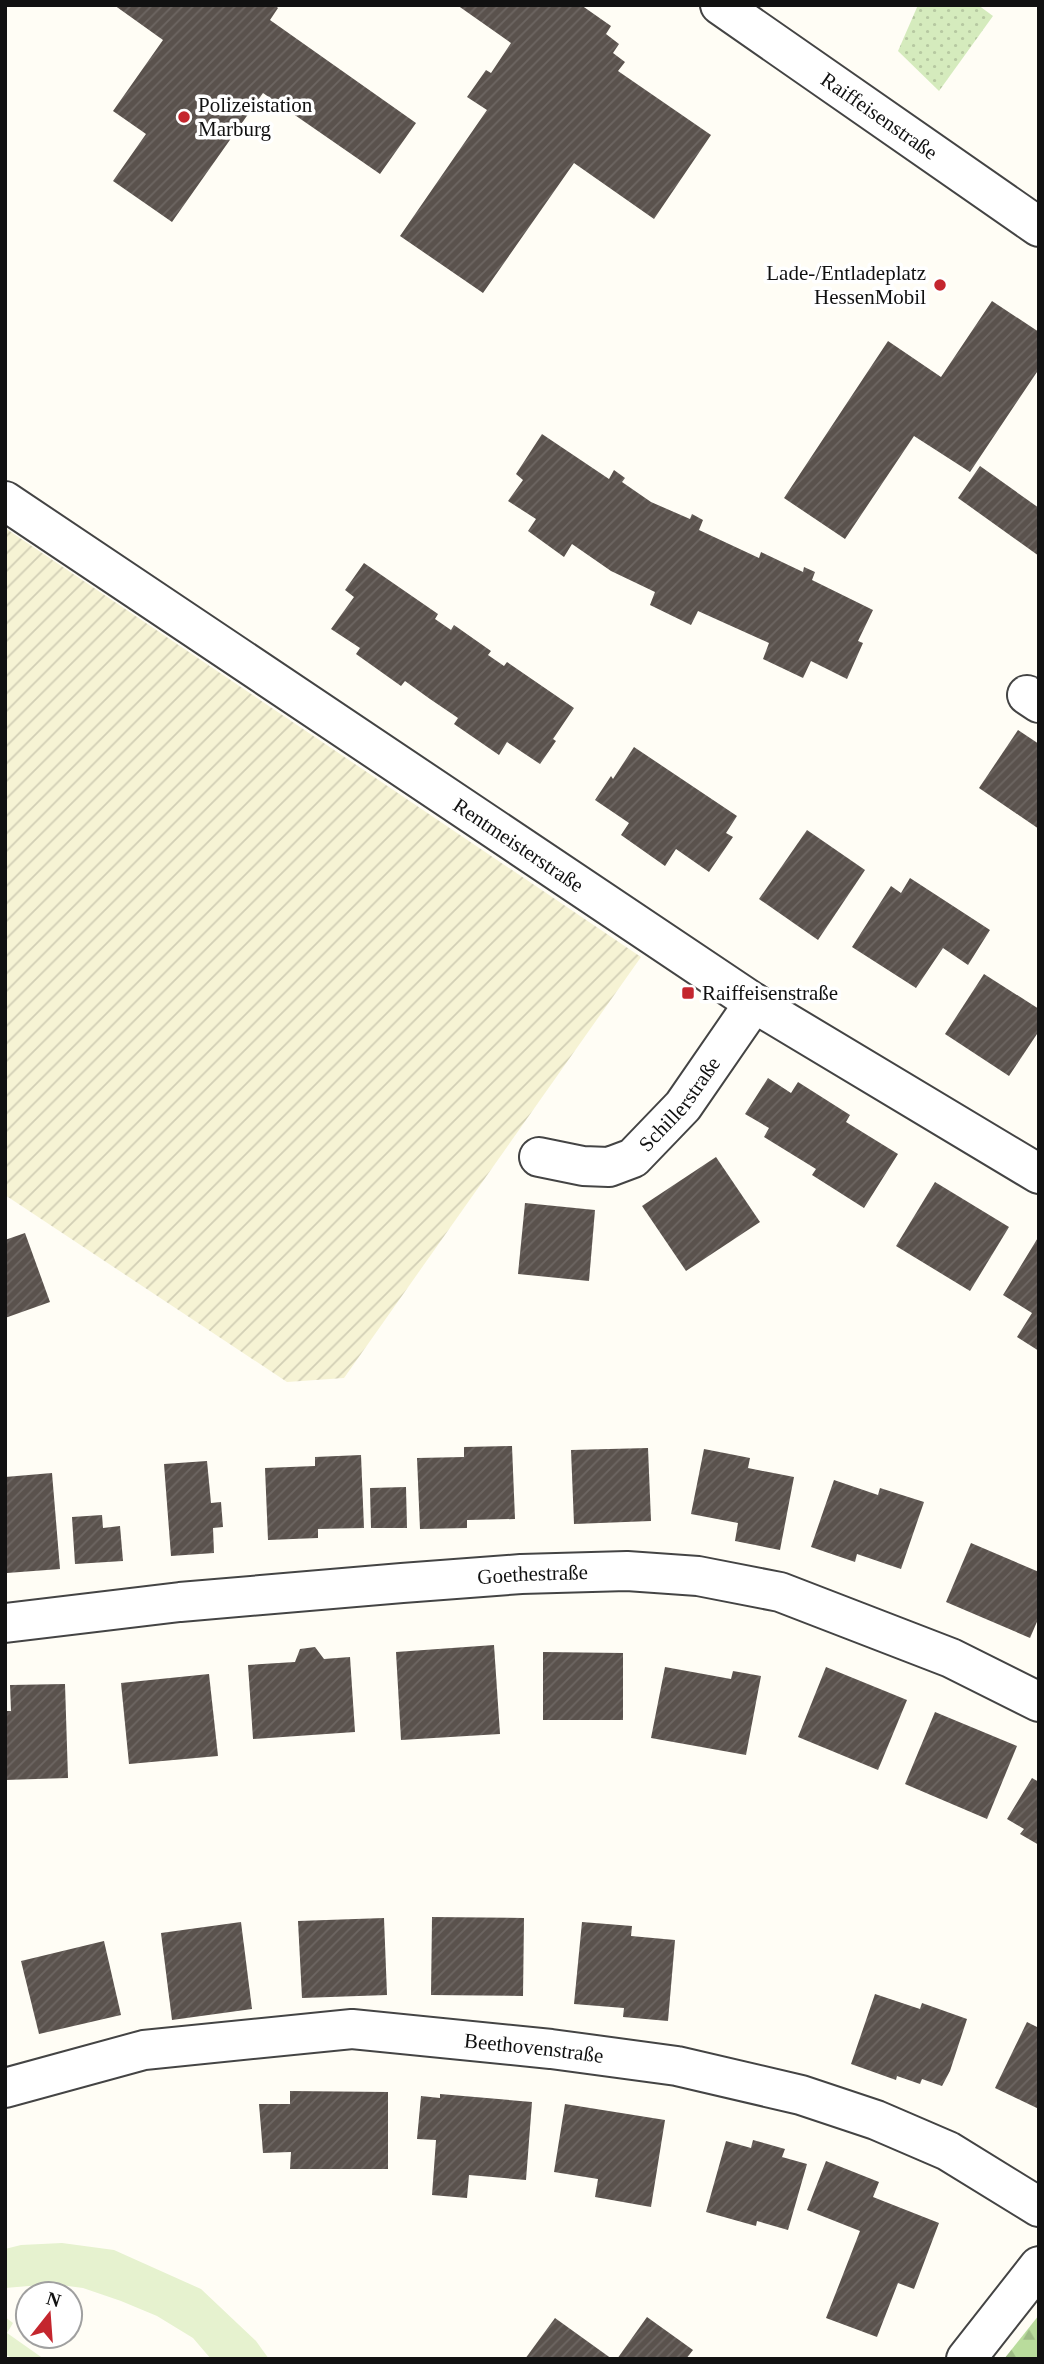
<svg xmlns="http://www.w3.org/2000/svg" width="1044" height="2364" viewBox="0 0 1044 2364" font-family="'Times New Roman',serif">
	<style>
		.farmland { fill: url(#farmland-furrows) }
		.grass { fill: url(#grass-dots) }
		.forest { fill: url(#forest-firs) }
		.pitch { fill: #e6f2cf }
		.building { fill: url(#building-hatch) }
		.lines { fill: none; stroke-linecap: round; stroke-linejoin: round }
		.minor-casing { stroke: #444; stroke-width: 42 }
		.minor { stroke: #fff; stroke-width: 38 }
		.poi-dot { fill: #c4262e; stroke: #fff; stroke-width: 2.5 }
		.labels { text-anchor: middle; stroke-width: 7; stroke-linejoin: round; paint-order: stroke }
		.poi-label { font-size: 21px; fill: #111; stroke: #fff; text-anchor: start }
		.street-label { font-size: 21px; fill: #111; stroke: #fff }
	</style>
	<defs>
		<pattern id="farmland-furrows" width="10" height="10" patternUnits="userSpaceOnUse" patternTransform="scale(1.75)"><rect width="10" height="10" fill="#f6f3d4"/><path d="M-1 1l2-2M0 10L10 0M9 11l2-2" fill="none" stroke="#d2cfb5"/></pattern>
		<pattern id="grass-dots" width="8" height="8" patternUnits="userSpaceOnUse" patternTransform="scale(1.75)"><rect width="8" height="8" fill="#d5ebbd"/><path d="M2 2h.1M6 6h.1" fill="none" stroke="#b6c8a1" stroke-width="1.8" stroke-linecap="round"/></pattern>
		<pattern id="forest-firs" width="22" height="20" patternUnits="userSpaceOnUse" patternTransform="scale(1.75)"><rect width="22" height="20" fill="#b9dc9c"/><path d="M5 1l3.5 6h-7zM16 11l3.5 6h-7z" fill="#9ebc85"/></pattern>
		<pattern id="building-hatch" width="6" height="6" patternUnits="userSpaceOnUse" patternTransform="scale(1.75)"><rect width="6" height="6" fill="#5a524d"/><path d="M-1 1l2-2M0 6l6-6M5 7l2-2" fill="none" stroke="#6d6662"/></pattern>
	</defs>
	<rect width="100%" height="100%" fill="#fffdf5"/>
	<polygon class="farmland" points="5,528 641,957 344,1378 287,1382 5,1195"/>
	<polygon class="grass" points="918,5 978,5 993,16 939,91 898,51"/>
	<polygon class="forest" points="1039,2315 1039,2359 1004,2359"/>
	<g class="pitch">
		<polygon points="62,2243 114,2250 201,2289 256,2341 269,2359 211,2359 193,2338 157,2316 121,2301 83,2288 53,2284 5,2288 5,2249 21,2245"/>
		<polygon points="5,2317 13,2323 7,2333 44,2359 13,2359 5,2354"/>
	</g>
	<g class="building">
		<polygon points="114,5 275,5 278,8 270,20 416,123 380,174 263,93 172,222 113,181 146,134 113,111 163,40"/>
		<polygon points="457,5 581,5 611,26 606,34 619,44 613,53 625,62 618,71 711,135 654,219 574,163 483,293 400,236 487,110 467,97 486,70 491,73 511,43"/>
		<polygon points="992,301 1039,332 1039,369 970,472 914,436 845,539 784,498 888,341 941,377"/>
		<polygon points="542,434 609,479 614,470 625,478 622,482 651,502 690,519 692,514 703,520 699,530 759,558 761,552 803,572 804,567 815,572 812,580 873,610 858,641 863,643 847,679 811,661 803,678 763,659 769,643 698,611 691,625 650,605 655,592 611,571 572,544 564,557 528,531 536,519 508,501 523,480 516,474"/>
		<polygon points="980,466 1039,508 1039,556 958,498"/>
		<polygon points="364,563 438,614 435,619 451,630 454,625 491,651 488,655 504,666 507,662 574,708 553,739 556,741 540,764 507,742 499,755 454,724 458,718 430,699 405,681 401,686 356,654 360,648 331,629 354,597 345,590"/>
		<polygon points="1018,730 1039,744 1039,829 979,788"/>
		<polygon points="634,747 737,816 726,833 733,837 709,872 676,849 665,866 621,835 629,823 595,800 611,776 613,779"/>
		<polygon points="807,830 865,870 818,940 759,899"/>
		<polygon points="910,878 990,930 968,965 943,948 916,988 852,947 891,886 901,893"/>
		<polygon points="984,974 1039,1009 1039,1031 1009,1076 945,1034"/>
		<polygon points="768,1078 791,1093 798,1082 850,1115 846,1122 898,1154 864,1208 812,1175 816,1169 764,1137 769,1128 745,1114"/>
		<polygon points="716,1157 760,1222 686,1271 642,1206"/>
		<polygon points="935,1182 1009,1227 970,1291 896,1246"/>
		<polygon points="525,1203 595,1210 589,1281 518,1274"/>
		<polygon points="25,1233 50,1302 5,1318 5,1240"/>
		<polygon points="1039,1236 1039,1351 1017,1337 1032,1313 1003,1295"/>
		<polygon points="512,1446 515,1519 467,1520 467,1528 420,1529 417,1458 464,1457 464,1447"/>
		<polygon points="648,1448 651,1521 574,1524 571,1450"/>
		<polygon points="704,1449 750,1458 748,1468 794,1477 780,1550 735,1541 738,1523 691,1514"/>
		<polygon points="361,1455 364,1528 318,1529 318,1538 268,1540 265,1468 315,1466 315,1457"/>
		<polygon points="207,1461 211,1503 221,1502 223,1527 213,1528 214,1553 171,1556 164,1464"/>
		<polygon points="52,1473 60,1569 7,1573 5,1477"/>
		<polygon points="834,1480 878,1495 880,1488 924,1502 901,1569 857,1554 855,1562 811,1547"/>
		<polygon points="406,1487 407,1528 371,1528 370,1488"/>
		<polygon points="102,1515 103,1528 120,1526 123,1561 75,1564 72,1517"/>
		<polygon points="971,1543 1039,1572 1039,1617 1030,1638 946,1602"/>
		<polygon points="494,1645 500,1734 401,1740 396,1652"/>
		<polygon points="315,1647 324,1659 350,1657 355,1732 253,1739 248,1665 295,1662 300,1649"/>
		<polygon points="543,1652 623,1653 623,1720 543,1720"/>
		<polygon points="665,1667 731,1679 733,1671 761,1676 746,1755 651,1738"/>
		<polygon points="826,1667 907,1700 878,1770 798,1737"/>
		<polygon points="209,1674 218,1756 129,1764 121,1683"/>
		<polygon points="65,1684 68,1778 5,1780 5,1711 11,1711 10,1685"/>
		<polygon points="935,1712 1017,1746 987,1819 905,1784"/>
		<polygon points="1032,1778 1039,1782 1039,1845 1020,1834 1024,1829 1007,1819"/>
		<polygon points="432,1917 524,1918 523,1996 431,1995"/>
		<polygon points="384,1918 387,1995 302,1998 298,1921"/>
		<polygon points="241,1922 252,2009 172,2020 161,1933"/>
		<polygon points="582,1922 632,1926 631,1936 675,1940 668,2021 623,2017 624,2008 574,2004"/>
		<polygon points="104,1941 121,2015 39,2034 21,1961"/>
		<polygon points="875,1994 920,2009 922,2003 967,2019 950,2071 942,2086 922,2079 920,2084 897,2076 896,2080 851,2064"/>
		<polygon points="1027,2022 1039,2028 1039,2109 995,2088"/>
		<polygon points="290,2091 388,2092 388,2169 290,2169 291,2152 263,2153 259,2104 290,2104"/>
		<polygon points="440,2094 532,2102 526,2180 469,2175 467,2198 432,2195 436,2140 417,2139 421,2096 440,2098"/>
		<polygon points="565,2104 665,2120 651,2207 595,2197 598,2179 554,2172"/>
		<polygon points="753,2140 785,2149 782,2157 807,2164 788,2230 757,2221 756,2226 706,2212 726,2141 751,2148"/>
		<polygon points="826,2161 879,2182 873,2197 939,2223 914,2289 898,2283 877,2337 826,2318 860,2231 807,2210"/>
		<polygon points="647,2317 693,2350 686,2359 617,2359"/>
		<polygon points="555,2318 612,2359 525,2359"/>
	</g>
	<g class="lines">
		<defs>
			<g id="minor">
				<path id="s1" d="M720 5 1039 227"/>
				<path id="s2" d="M5 501 754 1003 1039 1174"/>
				<polyline points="1027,695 1039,703"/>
				<path id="s3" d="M539 1157 583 1166 609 1167 633 1158 683 1106 754 1003"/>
				<path id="s4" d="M5 1623 180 1602 402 1583 521 1574 627 1571 698 1576 780 1592 951 1658 1039 1702"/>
				<path id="s5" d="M5 2088 144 2050 352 2029 551 2049 677 2066 801 2095 876 2120 948 2151 1039 2207"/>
				<polyline points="966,2359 1039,2266"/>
			</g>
		</defs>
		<use href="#minor" class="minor-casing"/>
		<use href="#minor" class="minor"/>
	</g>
	<g class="poi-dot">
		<circle cx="184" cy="117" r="7"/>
		<circle cx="940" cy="285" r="7"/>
		<rect x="681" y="986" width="14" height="14" rx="3.5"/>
	</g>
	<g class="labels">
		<g class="poi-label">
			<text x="198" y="112">Polizeistation<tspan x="198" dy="24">Marburg</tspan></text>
			<text x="926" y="280" text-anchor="end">Lade-/Entladeplatz<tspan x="926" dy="24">HessenMobil</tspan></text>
			<text x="702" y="1000">Raiffeisenstraße</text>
		</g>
		<g class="street-label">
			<text dy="7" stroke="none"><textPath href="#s1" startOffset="194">Raiffeisenstraße</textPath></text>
			<text dy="7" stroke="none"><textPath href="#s2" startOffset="618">Rentmeisterstraße</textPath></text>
			<text dy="7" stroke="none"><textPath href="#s3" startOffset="168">Schillerstraße</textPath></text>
			<text dy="7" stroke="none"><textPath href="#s4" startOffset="530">Goethestraße</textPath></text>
			<text dy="7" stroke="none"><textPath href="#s5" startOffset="536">Beethovenstraße</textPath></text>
		</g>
	</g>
	<rect width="1044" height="2364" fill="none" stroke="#111111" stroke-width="14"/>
	<g transform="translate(49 2315) rotate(17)"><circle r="33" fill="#ffffff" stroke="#a0a0a0" stroke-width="2"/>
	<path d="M0-5L12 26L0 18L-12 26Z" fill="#c4262e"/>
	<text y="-10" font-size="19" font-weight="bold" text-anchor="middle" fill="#111111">N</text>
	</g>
</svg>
